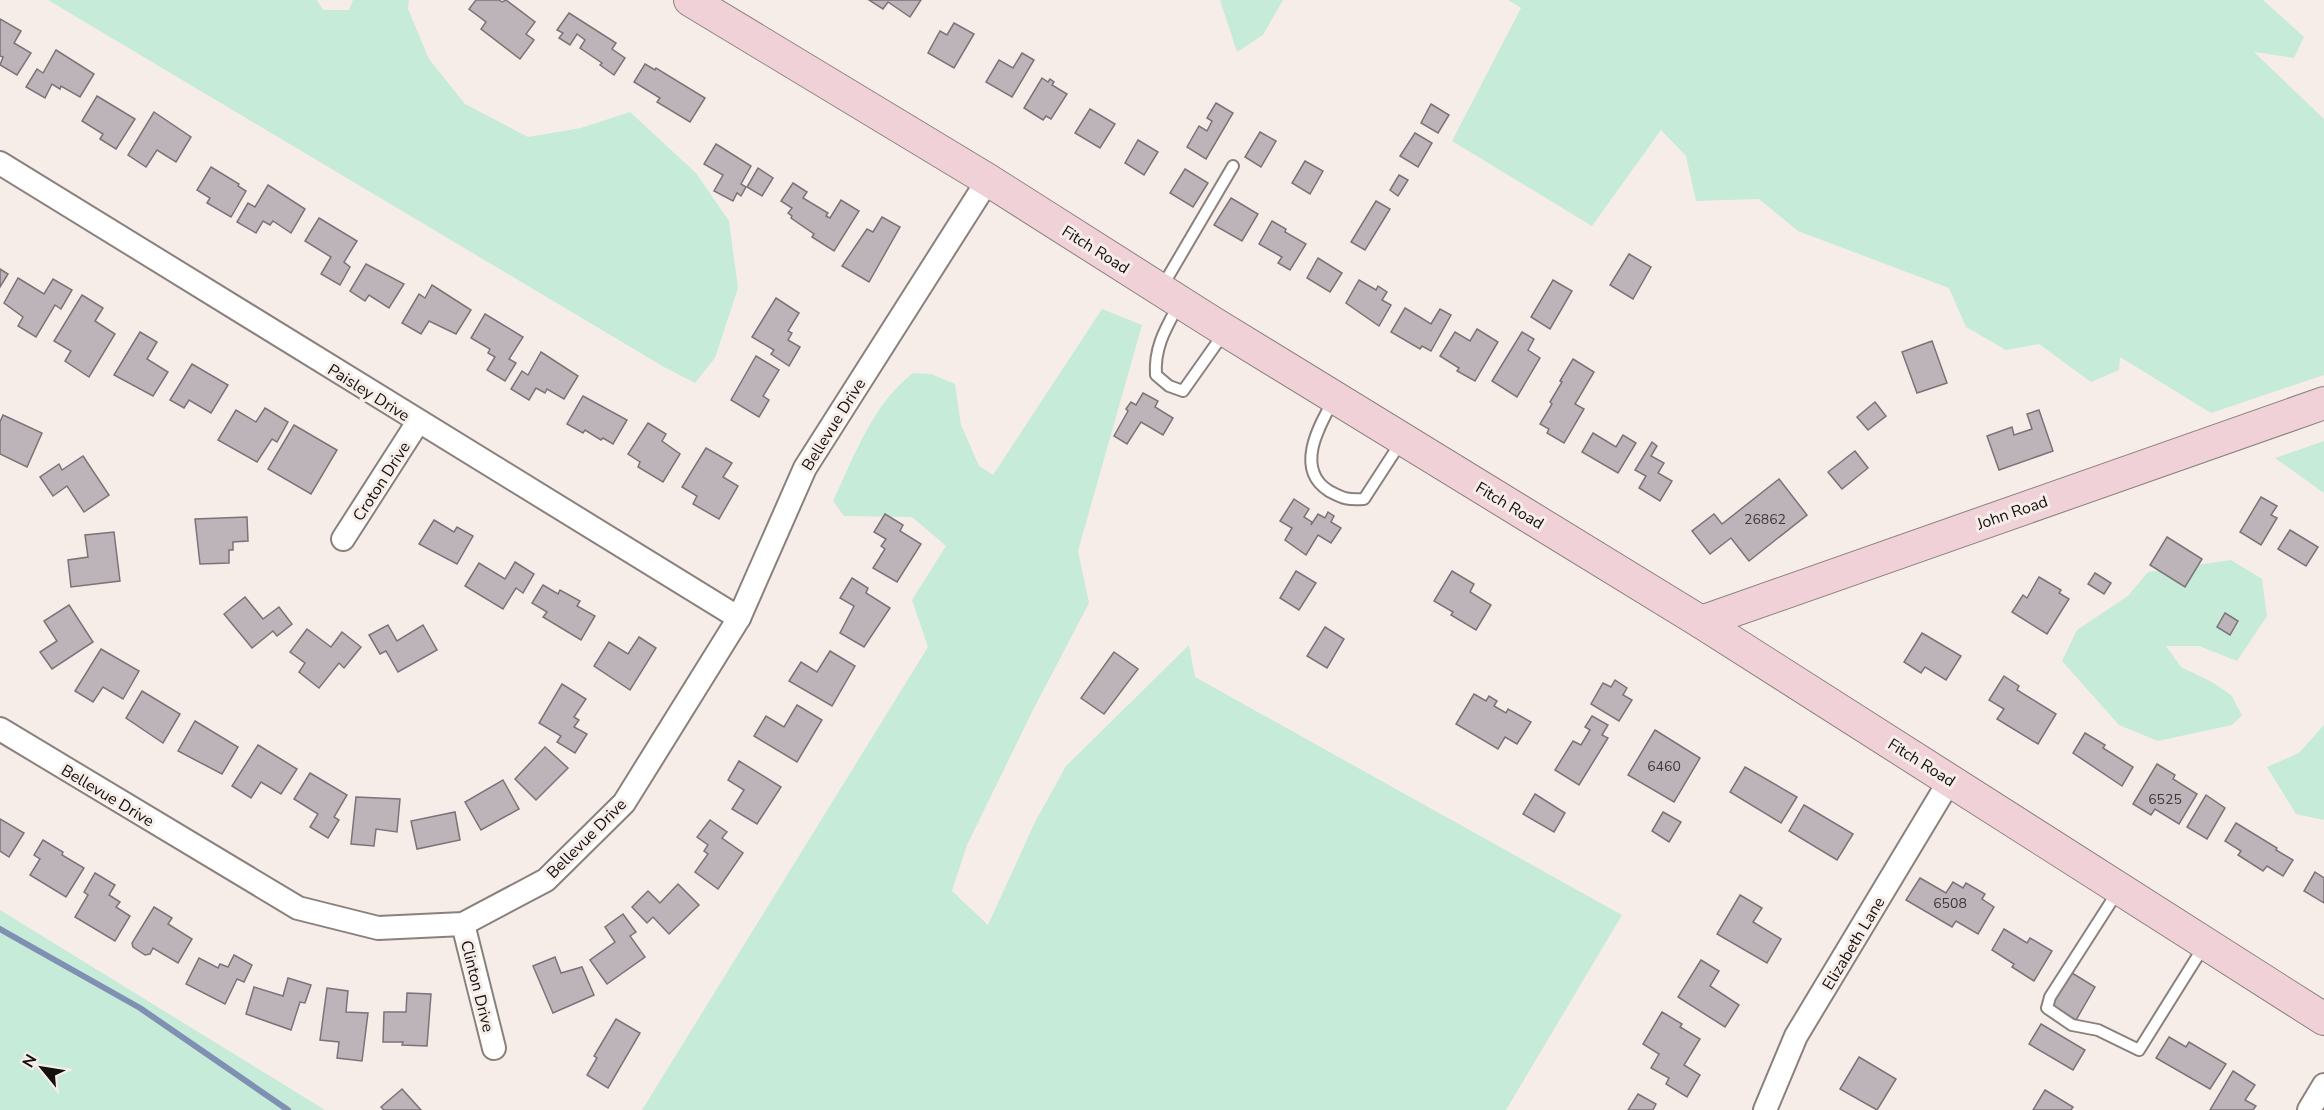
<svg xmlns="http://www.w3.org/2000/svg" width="2324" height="1110" viewBox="0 0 2324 1110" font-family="'Nunito Sans',sans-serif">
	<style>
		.green { fill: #c6ebd8 }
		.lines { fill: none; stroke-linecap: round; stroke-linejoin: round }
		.stream { stroke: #7f90b2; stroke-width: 6 }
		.building { fill: #bdb4ba; stroke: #7b7378; stroke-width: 1.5 }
		.lane-casing { stroke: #8a817d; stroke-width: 14 }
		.street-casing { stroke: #8a817d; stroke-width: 26 }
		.secondary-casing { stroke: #8a817d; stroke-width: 34 }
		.lane { stroke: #fff; stroke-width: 10 }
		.street { stroke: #fff; stroke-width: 22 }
		.secondary { stroke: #efd1d7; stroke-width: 32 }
		.labels { text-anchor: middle; stroke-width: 6; stroke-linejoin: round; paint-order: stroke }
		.number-label { font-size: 14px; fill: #3e3939 }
		.street-label { font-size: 16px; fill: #13100e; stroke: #f7ede8 }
	</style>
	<rect width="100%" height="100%" fill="#f7ede8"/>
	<g class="green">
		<polygon points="48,0 317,0 323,10 349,10 353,0 409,0 408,9 429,59 465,104 528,137 581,128 630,112 696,173 729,221 738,288 715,358 695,383 664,367"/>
		<polygon points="1220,0 1283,0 1263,35 1237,52"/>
		<polygon points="1508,0 2263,0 2304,37 2294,58 2254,52 2324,119 2324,375 2211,413 2120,357 2119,370 2091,382 2039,344 2006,350 1966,327 1949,288 1798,231 1759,199 1696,201 1686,156 1661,130 1592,226 1452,141 1521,8"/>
		<path d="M1102 309 1142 325 1078 551 1089 603 1033 710 967 845 952 891 988 925 1035 822 1066 766 1189 645 1195 677 1622 915 1506 1110H642L928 647 912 600 946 546 912 517 844 516 833 501C855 455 872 405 913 373L931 374 955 384 961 425 979 466 993 475Z"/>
		<polygon points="2324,441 2324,493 2275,458"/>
		<polygon points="2231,560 2262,579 2267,616 2237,661 2199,646 2166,646 2181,667 2212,682 2231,695 2242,715 2232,725 2158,741 2119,725 2062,661 2077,630 2128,596 2148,572"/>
		<polygon points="2324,725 2324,820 2296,814 2267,767 2299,753"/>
		<polygon points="0,910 325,1110 0,1110"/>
	</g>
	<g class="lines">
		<polyline class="stream" points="0,929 140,1008 288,1110"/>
	</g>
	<g class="building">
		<polygon points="476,0 499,0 502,2 506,0 535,22 526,34 534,40 520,59 481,29 486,22 469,9"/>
		<polygon points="869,0 921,0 910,17 888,2 883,9"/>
		<polygon points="569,13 616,43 612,49 625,58 614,75 600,65 602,63 580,48 585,40 577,34 570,45 559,38 563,33 557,30"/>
		<polygon points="0,19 21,31 14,43 31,53 17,75 0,65 3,57 0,56"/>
		<polygon points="954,23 974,34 954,68 928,53 940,31 947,35"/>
		<polygon points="56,50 94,74 80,97 61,86 60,89 52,84 45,98 26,87 37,69 43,73"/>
		<polygon points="1022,53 1034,60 1012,97 986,82 999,60 1013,68"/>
		<polygon points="645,64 655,70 656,68 705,98 690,122 657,102 660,98 634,82"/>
		<polygon points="1042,78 1048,82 1050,79 1054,82 1052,85 1067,94 1051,119 1046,116 1043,120 1024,108"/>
		<polygon points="97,96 135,119 116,149 100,139 103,134 82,121"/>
		<polygon points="1216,103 1233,113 1206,159 1187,147 1199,126 1207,131 1212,121 1207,118"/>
		<polygon points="1431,104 1449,115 1438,133 1421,123"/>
		<polygon points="1090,109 1115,124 1100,148 1075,133"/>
		<polygon points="154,112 191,137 176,162 157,150 146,167 128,155"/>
		<polygon points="1260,132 1276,141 1261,167 1245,157"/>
		<polygon points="1415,133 1432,143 1418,167 1400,156"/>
		<polygon points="1138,140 1158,152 1144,175 1125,163"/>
		<polygon points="716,144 751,166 741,184 746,187 741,196 737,193 733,201 714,191 723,175 704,164"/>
		<polygon points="1305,161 1323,171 1310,194 1292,183"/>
		<polygon points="211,167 239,184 238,186 246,191 231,217 207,203 210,198 197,190"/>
		<polygon points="758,168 773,178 762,196 747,187"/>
		<polygon points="1185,169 1208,183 1193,207 1170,193"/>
		<polygon points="1399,175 1408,180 1398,196 1390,190"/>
		<polygon points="793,183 807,192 803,198 828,213 826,216 830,218 841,200 859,211 834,251 812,237 814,234 791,218 792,216 788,213 792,208 781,201"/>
		<polygon points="268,185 305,209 291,233 273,221 270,225 263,221 256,233 237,222 248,203 255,207"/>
		<polygon points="1231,198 1258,214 1242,241 1214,225"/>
		<polygon points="1376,201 1390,209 1365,250 1351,242"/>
		<polygon points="882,217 900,227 869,282 842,266 867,229 873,232"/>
		<polygon points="319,218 357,241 344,262 350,267 340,285 321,274 331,257 305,241"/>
		<polygon points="1272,221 1286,229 1285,232 1306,244 1290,270 1278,263 1282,257 1259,244"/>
		<polygon points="1629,254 1651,267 1633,299 1610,285"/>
		<polygon points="1318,258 1342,273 1330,292 1307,278"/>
		<polygon points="366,264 404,284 389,308 369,295 365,301 350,291"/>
		<polygon points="0,269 8,274 0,287"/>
		<polygon points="18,278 44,294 53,279 72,290 61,309 55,305 36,337 18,326 23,317 4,303"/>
		<polygon points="1359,280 1376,290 1378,286 1387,292 1382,300 1391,305 1379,326 1346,303"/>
		<polygon points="1553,280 1572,291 1550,329 1531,317"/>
		<polygon points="432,285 471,310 456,334 429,321 421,334 402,323 419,294 425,298"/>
		<polygon points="82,295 103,308 95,321 115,334 89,377 65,361 71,351 54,341"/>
		<polygon points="776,298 799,313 788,331 792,333 788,340 800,347 789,366 771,354 774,350 752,337"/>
		<polygon points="1405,308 1431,324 1440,309 1451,315 1431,351 1422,346 1420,349 1391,332"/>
		<polygon points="485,314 523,337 509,359 516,363 505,381 487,370 495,357 488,353 490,349 471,338"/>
		<polygon points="1477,329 1498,342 1475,381 1457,371 1459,368 1440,356 1455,332 1470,341"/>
		<polygon points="140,332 157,342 147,359 168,372 153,396 114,375"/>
		<polygon points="1522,332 1534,339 1528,350 1540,358 1517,397 1492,381"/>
		<polygon points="1932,341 1947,383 1917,393 1902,352"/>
		<polygon points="541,352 578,376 564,399 547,389 545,393 536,388 529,400 511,389 522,371 528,375"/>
		<polygon points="756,356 779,370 763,396 769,400 759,417 731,400"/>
		<polygon points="1573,359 1594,372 1575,404 1584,409 1564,443 1547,433 1549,429 1540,424 1552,404 1550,402 1562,382 1560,381"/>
		<polygon points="192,364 228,385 211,413 189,400 184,408 170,400"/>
		<polygon points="1143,393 1158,401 1155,407 1173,418 1163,435 1141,422 1127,444 1114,436 1128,411 1126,409 1131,402 1136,405"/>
		<polygon points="583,396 627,420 613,444 603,438 601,440 585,430 583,433 567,424"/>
		<polygon points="1875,402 1886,416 1868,430 1857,417"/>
		<polygon points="265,408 288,422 277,442 272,439 257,462 218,440 236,410 256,422"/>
		<polygon points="2039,410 2053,451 1999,470 1987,436 2012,427 2014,435 2032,429 2027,414"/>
		<polygon points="3,415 42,433 27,467 0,454 0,422"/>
		<polygon points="648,423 666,434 662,441 680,454 663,482 638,467 640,462 628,454"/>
		<polygon points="294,425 337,450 311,494 268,469"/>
		<polygon points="1593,433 1616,447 1623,435 1636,443 1618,473 1582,452"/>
		<polygon points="1652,442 1657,446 1651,456 1664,463 1658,473 1672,481 1660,501 1639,488 1646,476 1635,470"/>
		<polygon points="706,448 732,463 723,477 738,486 719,519 693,504 697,496 682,487"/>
		<polygon points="1855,451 1868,468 1842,489 1828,472"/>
		<polygon points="83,456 109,495 84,512 67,486 53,496 40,477 59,464 62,470"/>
		<polygon points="1779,479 1807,515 1749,561 1731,538 1710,554 1692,531 1714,514 1722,524"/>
		<polygon points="2261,497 2277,506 2271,515 2277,518 2261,545 2240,532"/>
		<polygon points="1294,499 1309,509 1304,517 1312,522 1311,525 1318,514 1325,518 1328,512 1334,516 1331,522 1341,528 1331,543 1318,535 1306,555 1285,540 1292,528 1280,521"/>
		<polygon points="885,514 903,525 900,531 921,544 897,582 873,568 885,549 881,546 886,539 874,532"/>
		<polygon points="247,517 248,541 233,542 233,550 229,550 229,563 200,564 195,519"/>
		<polygon points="434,520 454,532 457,527 473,536 457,564 419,544"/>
		<polygon points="2290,530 2318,547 2306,566 2278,549"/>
		<polygon points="114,532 120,581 71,587 68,560 88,557 85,535"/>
		<polygon points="2167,537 2202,559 2185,587 2150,565"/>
		<polygon points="515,562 534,574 523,593 516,588 503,609 465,586 479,563 505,579"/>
		<polygon points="1296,571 1316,583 1299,610 1280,598"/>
		<polygon points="1452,571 1474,584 1470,592 1491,605 1476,630 1451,615 1453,612 1434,601"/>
		<polygon points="2095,573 2111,583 2104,594 2088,584"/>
		<polygon points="2039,577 2061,590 2059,593 2069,599 2047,634 2012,612 2023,595 2027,598"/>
		<polygon points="852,578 868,588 866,593 890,608 864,647 840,633 854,606 840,598"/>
		<polygon points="543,585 558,594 560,590 580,601 577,606 595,616 581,640 543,617 547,612 532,603"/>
		<polygon points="245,597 263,619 279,607 292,624 277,636 273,631 252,648 224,614"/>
		<polygon points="69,605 93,642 52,669 40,652 57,641 44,621"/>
		<polygon points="2225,613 2238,621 2230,635 2217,627"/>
		<polygon points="388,625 397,641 423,625 437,650 398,672 386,651 380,654 369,635"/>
		<polygon points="1325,627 1344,639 1327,668 1307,656"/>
		<polygon points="307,629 331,647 342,632 361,647 344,668 339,663 319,688 299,672 305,663 290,652"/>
		<polygon points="1922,633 1961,656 1946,680 1925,667 1921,673 1904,662"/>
		<polygon points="639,637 656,648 630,690 594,666 609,642 628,654"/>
		<polygon points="101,649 139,671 123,699 103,687 93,702 75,691"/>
		<polygon points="830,651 855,666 832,706 789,681 801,662 817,672"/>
		<polygon points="1114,652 1138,669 1104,714 1081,698"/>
		<polygon points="2004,676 2019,686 2017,690 2056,714 2038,744 1997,719 2004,709 1989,700"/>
		<polygon points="1615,680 1627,688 1623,695 1632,700 1619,721 1591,704 1603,683 1611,687"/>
		<polygon points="562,684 586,699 574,717 579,720 574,727 587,734 575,753 557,742 561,736 539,723"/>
		<polygon points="142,691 180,714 163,743 126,718"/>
		<polygon points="1474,694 1486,701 1489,696 1497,701 1494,706 1506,713 1508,709 1531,722 1517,744 1505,737 1498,749 1456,724"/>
		<polygon points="797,705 822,720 797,762 754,736 766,716 784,727"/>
		<polygon points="1592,716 1608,725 1602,735 1608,738 1579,785 1555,770 1573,741 1581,745 1590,730 1585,727"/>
		<polygon points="195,721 238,747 222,774 178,751"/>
		<polygon points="1655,730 1700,758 1674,802 1628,775"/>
		<polygon points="2085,733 2105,745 2103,748 2133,767 2122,786 2073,753"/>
		<polygon points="258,745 297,769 281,794 261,782 251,798 232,786"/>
		<polygon points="545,747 568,768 536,800 515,779"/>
		<polygon points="739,761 781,787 757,824 732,809 744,790 728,780"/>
		<polygon points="2157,764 2175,775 2173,779 2197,794 2179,824 2155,809 2151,815 2133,804"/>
		<polygon points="1745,767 1797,797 1781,823 1730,792"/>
		<polygon points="310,773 347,795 334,817 339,820 328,838 310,827 318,814 294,799"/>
		<polygon points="503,780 519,809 481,830 465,802"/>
		<polygon points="1535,794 1565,813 1554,832 1523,814"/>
		<polygon points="2206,795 2225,808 2207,839 2187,827"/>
		<polygon points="356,797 400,799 397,832 376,829 374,846 351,844"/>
		<polygon points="1804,805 1853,834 1837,860 1789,831"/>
		<polygon points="455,812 460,840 417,849 411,821"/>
		<polygon points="1663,812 1681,822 1669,842 1652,831"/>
		<polygon points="0,819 24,833 9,857 0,851"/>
		<polygon points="710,820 727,832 722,838 743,853 718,889 695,872 708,854 704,851 708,845 697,837"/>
		<polygon points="2236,823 2277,848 2276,850 2293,860 2283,876 2267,866 2263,871 2238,855 2241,851 2225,841"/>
		<polygon points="43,840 63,852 62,855 84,868 66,897 30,875 40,859 34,855"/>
		<polygon points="2315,872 2324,878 2324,903 2304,891"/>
		<polygon points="95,873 115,885 109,895 120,902 116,907 130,916 115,941 75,917 88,895 84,892"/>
		<polygon points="1920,878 1946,893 1953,882 1963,888 1966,883 1985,894 1982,899 1994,907 1978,934 1956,921 1952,927 1906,900"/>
		<polygon points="678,884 699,905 669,934 653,917 647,923 632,907 648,891 660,903"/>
		<polygon points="1740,895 1762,908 1753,922 1781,939 1767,963 1717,934"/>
		<polygon points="154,907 172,918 168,924 192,939 178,963 153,948 150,954 145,955 133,947 132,943"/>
		<polygon points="623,914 636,932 630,936 645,957 607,984 590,960 615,942 605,927"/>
		<polygon points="2004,929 2027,943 2030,938 2052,951 2034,981 2012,967 2014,964 1992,950"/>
		<polygon points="234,955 252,965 244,982 237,979 225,1004 186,984 199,958 218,968 220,964 228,967"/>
		<polygon points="555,957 561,973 582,967 594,995 553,1013 533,966"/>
		<polygon points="1701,960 1719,971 1710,986 1739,1005 1725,1027 1678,997"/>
		<polygon points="2072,973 2095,987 2076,1020 2052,1005"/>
		<polygon points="288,978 311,985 305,1003 300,1002 291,1030 246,1014 254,987 283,996"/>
		<polygon points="327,988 348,991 346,1012 368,1013 362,1061 337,1058 339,1042 320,1040"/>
		<polygon points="407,993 431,994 427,1046 402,1045 403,1042 383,1042 384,1012 406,1012"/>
		<polygon points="1662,1012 1682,1024 1680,1027 1700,1039 1684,1065 1700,1075 1687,1097 1666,1084 1669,1078 1651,1068 1659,1054 1643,1044"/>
		<polygon points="616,1019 640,1033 608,1088 587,1075 597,1058 594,1056"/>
		<polygon points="2041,1024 2085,1050 2073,1070 2029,1044"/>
		<polygon points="2169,1037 2186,1047 2189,1042 2226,1064 2210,1089 2156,1058"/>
		<polygon points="1859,1057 1896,1079 1877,1110 1840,1089"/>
		<polygon points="2233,1071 2255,1085 2245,1100 2256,1106 2253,1110 2210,1110"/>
		<polygon points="402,1089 421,1110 384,1110 381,1107"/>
		<polygon points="2045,1090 2073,1107 2071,1110 2033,1110"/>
		<polygon points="1638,1094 1656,1104 1653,1110 1628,1110"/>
	</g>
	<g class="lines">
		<defs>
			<g id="lane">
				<polyline points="1162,287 1233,166"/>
				<path d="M1179 304C1166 328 1154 347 1156 375L1169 386 1183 391 1224 333"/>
				<path d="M1334 399C1319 426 1294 469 1329 491 1344 499 1348 500 1364 499L1401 442"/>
				<polyline points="2118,891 2050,997 2047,1008 2072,1025 2098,1030 2139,1050 2204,946"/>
			</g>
			<g id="street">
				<polyline points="0,163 739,618"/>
				<polyline points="343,539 418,422"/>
				<polyline points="0,729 298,908 378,928 463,924 546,880 624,803 739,618 805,468 988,180"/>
				<polyline points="463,924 494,1048"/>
				<polyline points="1765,1110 1796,1036 1950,780"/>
				<polyline points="2309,1110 2324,1085"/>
			</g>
			<g id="secondary">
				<polyline points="690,0 988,180 1210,321 1701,622 2324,1019"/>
				<polyline points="1701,622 2324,403"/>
			</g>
		</defs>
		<use href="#lane" class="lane-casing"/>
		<use href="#street" class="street-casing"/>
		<use href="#secondary" class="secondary-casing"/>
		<use href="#lane" class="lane"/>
		<use href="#street" class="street"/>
		<use href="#secondary" class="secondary"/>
	</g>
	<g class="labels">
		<g class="number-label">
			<text x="1765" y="524">26862</text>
			<text x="1664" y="771">6460</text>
			<text x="2165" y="804">6525</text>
			<text x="1950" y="908">6508</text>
		</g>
		<g class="street-label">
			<text transform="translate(1096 249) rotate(32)" y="6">Fitch Road</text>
			<text transform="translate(369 392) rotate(32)" y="6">Paisley Drive</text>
			<text transform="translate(833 424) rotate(-58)" y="6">Bellevue Drive</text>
			<text transform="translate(381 481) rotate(-57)" y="6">Croton Drive</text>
			<text transform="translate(1510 505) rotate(31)" y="6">Fitch Road</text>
			<text transform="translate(2012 512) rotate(-19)" y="6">John Road</text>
			<text transform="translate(1922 762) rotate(32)" y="6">Fitch Road</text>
			<text transform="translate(108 795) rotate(31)" y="6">Bellevue Drive</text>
			<text transform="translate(586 838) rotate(-45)" y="6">Bellevue Drive</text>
			<text transform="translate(1853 943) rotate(-59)" y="6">Elizabeth Lane</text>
			<text transform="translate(478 986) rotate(76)" y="6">Clinton Drive</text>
		</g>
	</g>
	<g transform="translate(42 1068) rotate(300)" stroke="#f7ede8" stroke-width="4.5" paint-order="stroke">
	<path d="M0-4.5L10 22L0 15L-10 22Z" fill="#13100e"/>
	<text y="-9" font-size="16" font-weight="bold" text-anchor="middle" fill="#13100e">N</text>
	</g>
</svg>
